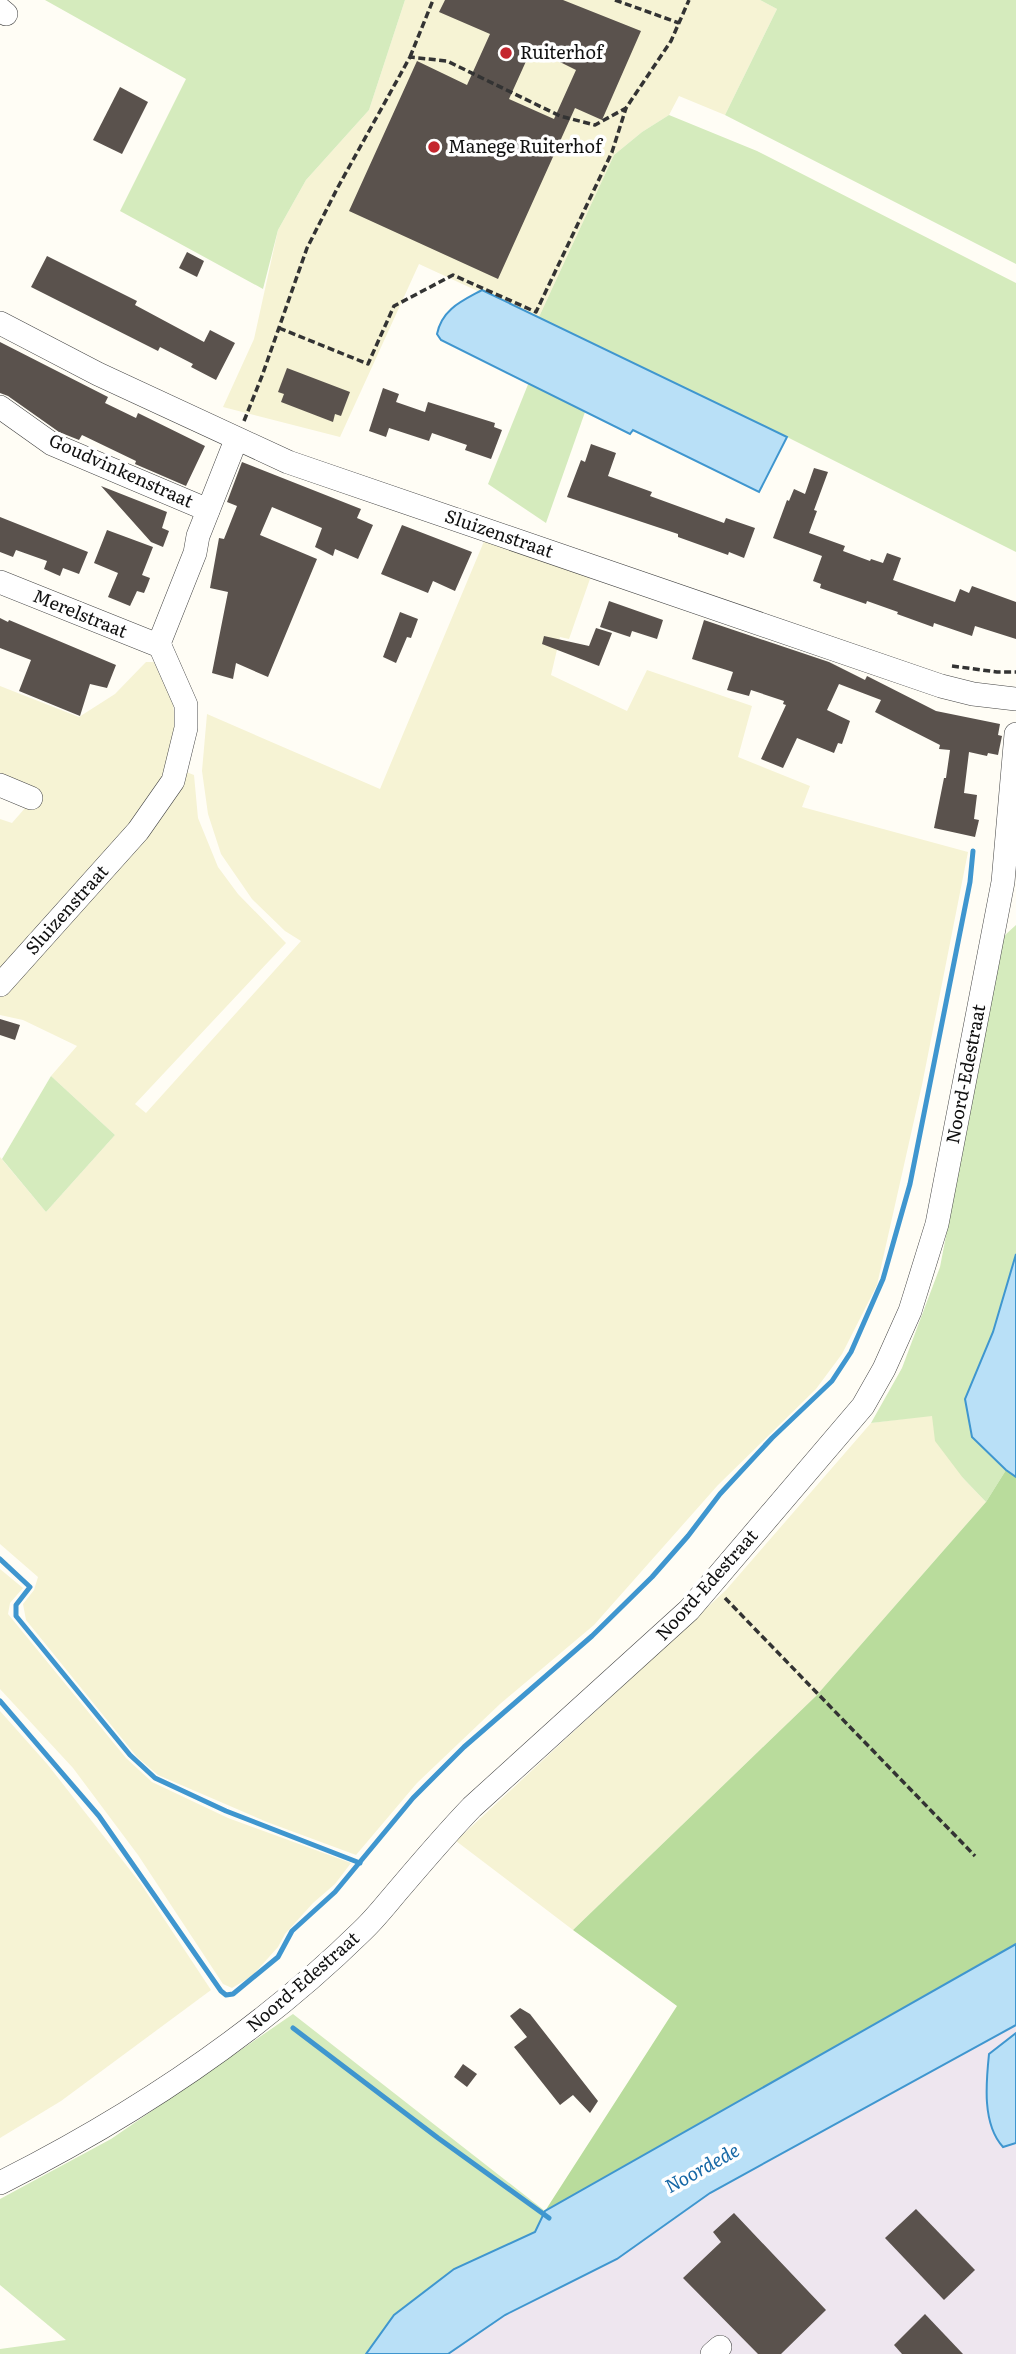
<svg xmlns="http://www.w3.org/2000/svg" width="1016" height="2354" viewBox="0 0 1016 2354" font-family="Literata,serif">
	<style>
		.industrial { fill: #eee6ef }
		.farmland { fill: #f6f3d4 }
		.green { fill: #d5ebbd }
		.forest { fill: #b9dc9c }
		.water { fill: #b9e0f7; stroke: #3f96cf; stroke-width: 2 }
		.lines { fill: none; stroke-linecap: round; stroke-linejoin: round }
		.stream { stroke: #3f96cf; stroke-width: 5 }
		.building { fill: #5a524d; fill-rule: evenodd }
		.minor-casing { stroke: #444; stroke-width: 24 }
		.path { stroke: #333; stroke-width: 3.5; stroke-dasharray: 7 3.5; stroke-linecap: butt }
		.minor { stroke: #fff; stroke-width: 23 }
		.poi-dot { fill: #c4262e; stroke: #fff; stroke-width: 2.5 }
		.labels { text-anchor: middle; stroke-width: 7; stroke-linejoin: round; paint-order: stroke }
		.poi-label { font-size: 18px; fill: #111; stroke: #fff; text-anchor: start }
		.street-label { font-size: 18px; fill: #111; stroke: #fff }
		.water-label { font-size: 19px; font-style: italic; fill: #1768a6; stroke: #fff }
	</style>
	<rect width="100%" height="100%" fill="#fffdf5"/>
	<polygon class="industrial" points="1016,2025 1016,2354 448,2354 505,2315 617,2259 710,2193"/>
	<g class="farmland">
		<polygon points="405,0 760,0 777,9 725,115 679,96 669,115 642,132 614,155 538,319 419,264 340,437 223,407 254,339 278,230 306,180 369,110"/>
		<polygon points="485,539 591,576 569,639 560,637 551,675 627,711 647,670 752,706 738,757 810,786 802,807 968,852 922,1085 877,1285 842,1354 816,1389 718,1485 594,1625 500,1704 417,1783 356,1855 267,1822 158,1775 137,1757 26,1620 23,1604 34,1590 38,1577 0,1544 0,1157 46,1212 115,1135 51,1076 77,1046 23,1020 0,1015 0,992 181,770 194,775 198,818 218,867 238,894 286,943 135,1104 146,1113 301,941 285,931 252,899 221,854 208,814 202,771 207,714 380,789"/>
		<polygon points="146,662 154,662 173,704 176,729 170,764 153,799 0,975 0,819 12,823 40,791 0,774 0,686 79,717 115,694"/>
		<polygon points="933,1415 963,1478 986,1502 816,1696 573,1930 456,1841 726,1590 871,1423"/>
		<polygon points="0,1569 23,1588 10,1603 8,1614 126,1758 152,1782 228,1818 351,1863 335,1884 313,1903 285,1934 278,1947 252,1976 232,1988 223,1984 138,1855 73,1768 0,1689"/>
		<polygon points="0,1711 48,1765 141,1884 211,1990 61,2101 0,2138"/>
	</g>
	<g class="green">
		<polygon points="45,0 405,0 369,110 306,180 278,230 263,289 120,211 186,79"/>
		<polygon points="760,0 1016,0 1016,264 725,115 777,9"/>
		<polygon points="669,115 757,151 1016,283 1016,552 787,437 538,319 614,155 642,132"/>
		<polygon points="529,382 585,412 546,523 488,484"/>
		<polygon points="1016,925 1016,1254 993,1332 965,1400 972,1437 1006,1470 986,1502 963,1478 935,1441 932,1416 871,1423 902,1368 940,1267 1004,936"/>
		<polygon points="51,1076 115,1135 46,1212 2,1159"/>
		<polygon points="293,2014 545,2211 535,2232 454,2269 394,2315 366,2354 0,2354 0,2349 66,2340 0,2285 0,2199 111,2139"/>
	</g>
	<polygon class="forest" points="1006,1470 1016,1477 1016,1944 545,2211 677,2006 573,1930 816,1696 986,1502"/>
	<g class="water">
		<path d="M482 290 787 437 759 492 633 430 630 434 441 340 437 334C442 309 462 301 482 290Z"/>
		<polygon points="1016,1254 1016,1477 1006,1470 972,1437 965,1399 993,1332"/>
		<polygon points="1016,1944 1016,2025 710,2193 617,2259 505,2315 448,2354 366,2354 394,2315 454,2269 535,2232 545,2211"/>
		<path d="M1016 2033V2143L1003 2147C982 2124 986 2083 989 2054Z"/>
	</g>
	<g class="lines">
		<g class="stream">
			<polyline points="0,1559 30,1587 16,1605 16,1616 130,1755 155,1778 226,1811 360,1863"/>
			<polyline points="0,1701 99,1816 221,1991 226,1995 233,1994 278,1957 292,1931 335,1892 413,1798 464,1747 592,1636 652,1577 688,1536 720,1494 772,1438 832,1381 851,1352 883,1279 910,1184 970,882 973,851"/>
			<polyline points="293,2028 438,2138 549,2218"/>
		</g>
	</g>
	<g class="building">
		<path d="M445 0H563L641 31 602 120 575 108 498 279 349 211 417 61 467 85 490 34 439 12ZM532 48 576 70 554 119 509 99Z"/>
		<polygon points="120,87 148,102 122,154 93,140"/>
		<polygon points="187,252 204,261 197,277 179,268"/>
		<polygon points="47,256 137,301 135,305 204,342 210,330 235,343 216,380 191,367 193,364 160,347 158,351 31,287"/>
		<polygon points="0,342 108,397 105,403 136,418 138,413 205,446 186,486 135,464 136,461 82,435 79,440 59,432 8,396 0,393"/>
		<polygon points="287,368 350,392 341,416 335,414 333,422 281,402 284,394 278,392"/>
		<polygon points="383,388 399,394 396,402 425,412 428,402 495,423 494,427 502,430 491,459 465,450 467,445 432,433 429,441 389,428 386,437 369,431"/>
		<polygon points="591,444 616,453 608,476 652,492 650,496 724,523 726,518 755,528 744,558 729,552 728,555 678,537 678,534 567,497 581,460 585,462"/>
		<polygon points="242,462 361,509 357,518 373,525 358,559 335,549 333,556 315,547 322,528 272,507 260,535 317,559 268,677 236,663 233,679 212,673 228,592 210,588 219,538 224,539 237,506 227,502"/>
		<polygon points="814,468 828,472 814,510 817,511 809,533 845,546 843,551 870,561 871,559 883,563 887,553 901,558 893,580 955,602 960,589 969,593 972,586 1016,602 1016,639 975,626 972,636 934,623 933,627 897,614 898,612 867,601 866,604 820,588 821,584 813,581 822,556 773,538 787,500 789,501 794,489 805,494"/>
		<polygon points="101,486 167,512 162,528 169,531 163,547 151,542"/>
		<polygon points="0,517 88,552 79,574 63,568 60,576 44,569 47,561 16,550 13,557 0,552"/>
		<polygon points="402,525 472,552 455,591 433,581 428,593 381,574"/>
		<polygon points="107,530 153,547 142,575 150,578 147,586 144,593 137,591 130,606 108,597 118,573 94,563"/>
		<polygon points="609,601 663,620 657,639 632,631 630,637 600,627"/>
		<polygon points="400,612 418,619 411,638 407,637 396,663 383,657"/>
		<polygon points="0,618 8,622 9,620 116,665 107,688 90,684 80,716 19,691 31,660 0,648"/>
		<polygon points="704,620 829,662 865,680 867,676 936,711 1000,724 998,735 1002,736 998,755 988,753 987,756 969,752 964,793 977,795 974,819 979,820 975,837 934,828 944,778 946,778 950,750 939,749 940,745 875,712 881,700 839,684 827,710 850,721 842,744 838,743 834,753 797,738 783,768 761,759 786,705 783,704 784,701 751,690 749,696 727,690 733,672 692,659"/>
		<polygon points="596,628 612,633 599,666 542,644 544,636 589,646"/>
		<polygon points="0,1019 20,1025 15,1040 0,1035"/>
		<polygon points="520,2008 530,2014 598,2101 590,2113 573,2095 560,2105 514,2047 527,2037 510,2016"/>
		<polygon points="463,2064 477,2074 467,2087 454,2077"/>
		<polygon points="916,2209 975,2270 944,2300 885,2238"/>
		<polygon points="734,2213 826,2310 781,2354 758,2354 683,2278 721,2242 713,2232"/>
		<polygon points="925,2314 963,2354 902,2354 894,2345"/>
	</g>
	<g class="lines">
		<defs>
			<g id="minor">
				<polyline points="0,9 6,14"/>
				<polyline points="0,323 98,374 288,462 941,686 973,694 1016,699"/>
				<polyline points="0,407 52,444 208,510"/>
				<polyline points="0,582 160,646"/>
				<polyline points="160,646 160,641 195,553 198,536 236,440"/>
				<polyline points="0,785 31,798"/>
				<polyline points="0,985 138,831 173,781 186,728 186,705 160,646"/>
				<path d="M0 2183C131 2117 257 2034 362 1931 376 1918 388 1902 401 1887 424 1860 447 1833 472 1807L689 1610 863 1406 884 1369 910 1311 937 1224 1003 882 1016 734"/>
				<polyline points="712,2354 720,2347"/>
			</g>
		</defs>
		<use href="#minor" class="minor-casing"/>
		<g class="path">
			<polyline points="615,0 679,23"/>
			<polyline points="410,57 433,0"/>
			<polyline points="279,328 368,364 394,306 453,275 536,312 612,152 626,108"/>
			<polyline points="244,421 262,376 307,248 338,187 410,57 447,61 560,116 595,125 626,108 671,41 689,0"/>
			<polyline points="952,666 997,672 1016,672"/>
			<polyline points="725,1598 975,1856"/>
		</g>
		<use href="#minor" class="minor"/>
	</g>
	<g class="poi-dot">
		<circle cx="506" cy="53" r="7"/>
		<circle cx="434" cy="147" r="7"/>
	</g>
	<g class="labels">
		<g class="poi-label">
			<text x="520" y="59">Ruiterhof</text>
			<text x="448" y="153">Manege Ruiterhof</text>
		</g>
		<g class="street-label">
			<text transform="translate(121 471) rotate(24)" y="6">Goudvinkenstraat</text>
			<text transform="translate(499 534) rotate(19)" y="6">Sluizenstraat</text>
			<text transform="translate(80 614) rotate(22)" y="6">Merelstraat</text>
			<text transform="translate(67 910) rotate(-48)" y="6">Sluizenstraat</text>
			<text transform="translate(966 1074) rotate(-79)" y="6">Noord-Edestraat</text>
			<text transform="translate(707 1585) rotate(-48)" y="6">Noord-Edestraat</text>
			<text transform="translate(303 1982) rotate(-41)" y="6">Noord-Edestraat</text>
		</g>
		<g class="water-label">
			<text transform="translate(702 2168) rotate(-29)" y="7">Noordede</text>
		</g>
	</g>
</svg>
